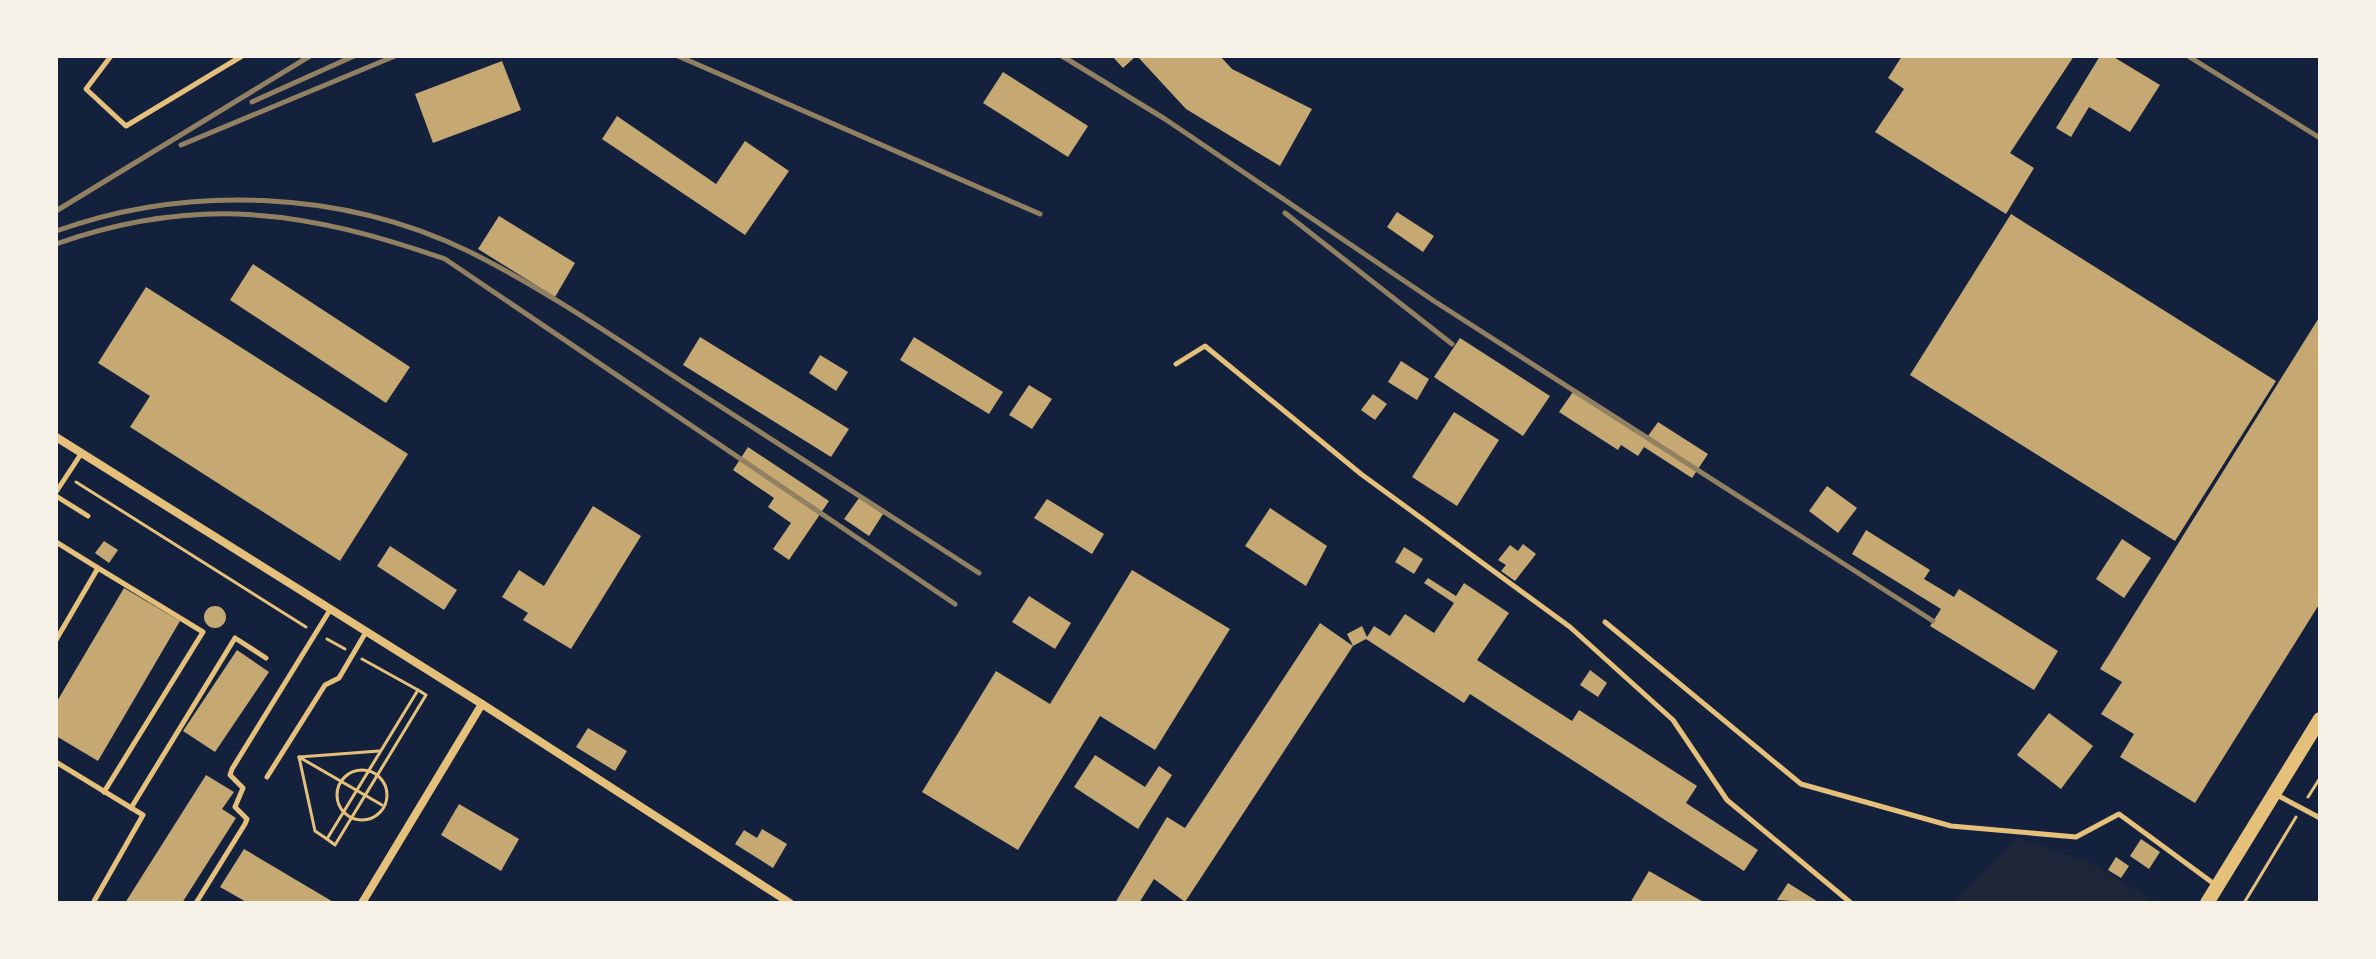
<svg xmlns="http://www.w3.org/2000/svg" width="2376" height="959" viewBox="0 0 2376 959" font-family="Mulish,sans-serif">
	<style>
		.green { fill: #1d2539 }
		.building { fill: #c6a872 }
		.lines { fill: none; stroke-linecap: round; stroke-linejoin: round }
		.path { stroke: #e5c07b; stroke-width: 3 }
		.service { stroke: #e5c07b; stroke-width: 5 }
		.minor { stroke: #e5c07b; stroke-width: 8 }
		.secondary { stroke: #e5c07b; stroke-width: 14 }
		.rail { stroke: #918062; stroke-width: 5 }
	</style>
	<rect width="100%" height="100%" fill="#14213d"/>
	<polygon class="green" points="2017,837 2089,862 2158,903 1951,903"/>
	<g class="building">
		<polygon points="1112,56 1136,56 1123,68"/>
		<polygon points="1137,56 1220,56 1232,69 1312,109 1280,166 1186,109"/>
		<polygon points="1902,56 2074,56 2010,153 2034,168 2006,214 1875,132 1904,89 1888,78"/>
		<polygon points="2100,56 2112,56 2160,85 2130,132 2089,107 2071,137 2056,128"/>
		<polygon points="502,61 521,110 433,143 415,94"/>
		<polygon points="1003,72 1088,126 1068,157 983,103"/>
		<polygon points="617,116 716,184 745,141 789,171 745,235 602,139"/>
		<polygon points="1397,212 1434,236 1423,252 1387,227"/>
		<polygon points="2011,214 2276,381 2175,541 1910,375"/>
		<polygon points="499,216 575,263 555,297 478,249"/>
		<polygon points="253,264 410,367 386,403 230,300"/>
		<polygon points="146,287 408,454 340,561 130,427 150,396 98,363"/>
		<polygon points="2320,316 2320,603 2195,803 2120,757 2134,734 2101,714 2122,682 2100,669"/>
		<polygon points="700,337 849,429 831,457 683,365"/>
		<polygon points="914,337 1003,392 989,414 900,360"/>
		<polygon points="1460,338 1550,396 1523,436 1434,377"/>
		<polygon points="820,355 848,372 836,391 809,373"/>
		<polygon points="1401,361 1429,379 1417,400 1388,382"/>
		<polygon points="1029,385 1052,399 1032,429 1009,415"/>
		<polygon points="1575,389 1648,436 1658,422 1708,454 1692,478 1644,447 1638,456 1621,445 1618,450 1559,412"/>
		<polygon points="1373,394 1387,404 1375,420 1361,410"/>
		<polygon points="1454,412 1499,440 1457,506 1412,477"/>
		<polygon points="748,447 829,501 789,560 773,549 791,523 768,507 774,498 733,470"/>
		<polygon points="1827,486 1857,508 1838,533 1809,511"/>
		<polygon points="859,498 883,514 869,536 844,519"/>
		<polygon points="1047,499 1104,534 1092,554 1034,518"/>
		<polygon points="593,506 641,536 571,649 523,620 528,613 502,597 519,570 544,586"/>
		<polygon points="1270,508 1327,546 1306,586 1245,546"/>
		<polygon points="1866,530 1930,570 1924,579 1954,597 1959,589 2058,651 2034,690 1930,626 1941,609 1852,554"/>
		<polygon points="2122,539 2151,558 2124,598 2096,579"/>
		<polygon points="104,541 118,550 109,563 95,553"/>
		<polygon points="1523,544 1536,554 1515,581 1501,571 1506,565 1498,560 1510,545 1518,551"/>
		<polygon points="390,546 457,590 444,610 377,566"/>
		<polygon points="1404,547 1423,559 1414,574 1395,562"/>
		<polygon points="1132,570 1230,629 1155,750 1100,716 1018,850 922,792 996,671 1050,704"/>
		<polygon points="1428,578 1456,596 1464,583 1509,613 1477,660 1572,721 1579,710 1697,786 1686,803 1758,850 1744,871 1470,694 1464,703 1366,639 1353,646 1347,634 1362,626 1367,637 1374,626 1390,636 1405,614 1434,633 1454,603 1424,583"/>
		<polygon points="124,588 180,621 98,761 56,736 56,703"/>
		<polygon points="1029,596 1071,623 1055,649 1012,622"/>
		<circle cx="215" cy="617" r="11"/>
		<polygon points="1320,623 1353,646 1185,902 1154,879 1139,903 1115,903 1167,817 1185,828"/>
		<polygon points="237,650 269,672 215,752 183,731"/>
		<polygon points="1590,670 1607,683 1598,697 1580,685"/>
		<polygon points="2049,713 2093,746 2061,789 2017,755"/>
		<polygon points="588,728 627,751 615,771 576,747"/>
		<polygon points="1095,755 1145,787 1159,766 1172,775 1138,829 1074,787"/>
		<polygon points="206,775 234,792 222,809 236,818 182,903 125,903"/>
		<polygon points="459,804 519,839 501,871 441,835"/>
		<polygon points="762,829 787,844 773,868 735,844 744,830 757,838"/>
		<polygon points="2141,839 2160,852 2149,869 2130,856"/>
		<polygon points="244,849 335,903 248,903 220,887"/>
		<polygon points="2116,857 2129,866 2121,878 2108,870"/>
		<polygon points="1649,871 1705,903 1630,903"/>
		<polygon points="1788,883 1820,903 1777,900"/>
	</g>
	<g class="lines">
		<g class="path">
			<polyline points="76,482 306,627"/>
			<polyline points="327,639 345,649"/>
			<polyline points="299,757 315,831 327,839 418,690 362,659"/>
			<polyline points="299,757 382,805"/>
			<polyline points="299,757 379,751"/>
			<circle cx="362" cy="795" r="25"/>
			<polyline points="2308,797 2320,778"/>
			<polyline points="327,839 335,845 426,695 418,690"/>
			<polyline points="2244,903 2296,817"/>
		</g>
		<g class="service">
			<polyline points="111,56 86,89 126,126 242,56"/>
			<polyline points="1176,364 1205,346 1361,474 1570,627 1673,720 1727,800 1851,903"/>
			<polyline points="56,492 81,454"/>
			<polyline points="56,496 88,516"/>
			<polyline points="56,542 98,568 56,640"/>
			<polyline points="98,568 203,632 104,792"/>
			<polyline points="1605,622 1801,784 1951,826 2076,837 2119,814 2217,886"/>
			<polyline points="56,762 143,815 93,903"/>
			<polyline points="267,777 325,685 339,678 366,632"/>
			<polyline points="2275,794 2320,818"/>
			<polyline points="131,808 235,638 266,658"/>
			<polyline points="196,903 245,824 247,819 235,807 243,788 230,775 232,769 330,610"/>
		</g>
		<g class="minor">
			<polyline points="56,437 482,704 790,903"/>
			<polyline points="362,903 482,704"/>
		</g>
		<polyline class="secondary" points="2207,903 2320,719"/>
		<g class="rail">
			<polyline points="678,56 1040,214"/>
			<polyline points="1062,56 1165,119 1434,301 1933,621"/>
			<polyline points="2188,56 2320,138"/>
			<polyline points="252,102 354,56"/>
			<polyline points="181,145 395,56"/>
			<polyline points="56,211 310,56"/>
			<polyline points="1285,213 1452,344"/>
			<path d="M56 231C187 184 342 190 468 251 547 290 621 342 695 390 789 451 884 512 979 573"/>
			<path d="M56 244C198 194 307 211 445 259L955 604"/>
		</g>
	</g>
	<rect width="2376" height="959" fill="none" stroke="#f6f1e7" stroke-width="116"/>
</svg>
